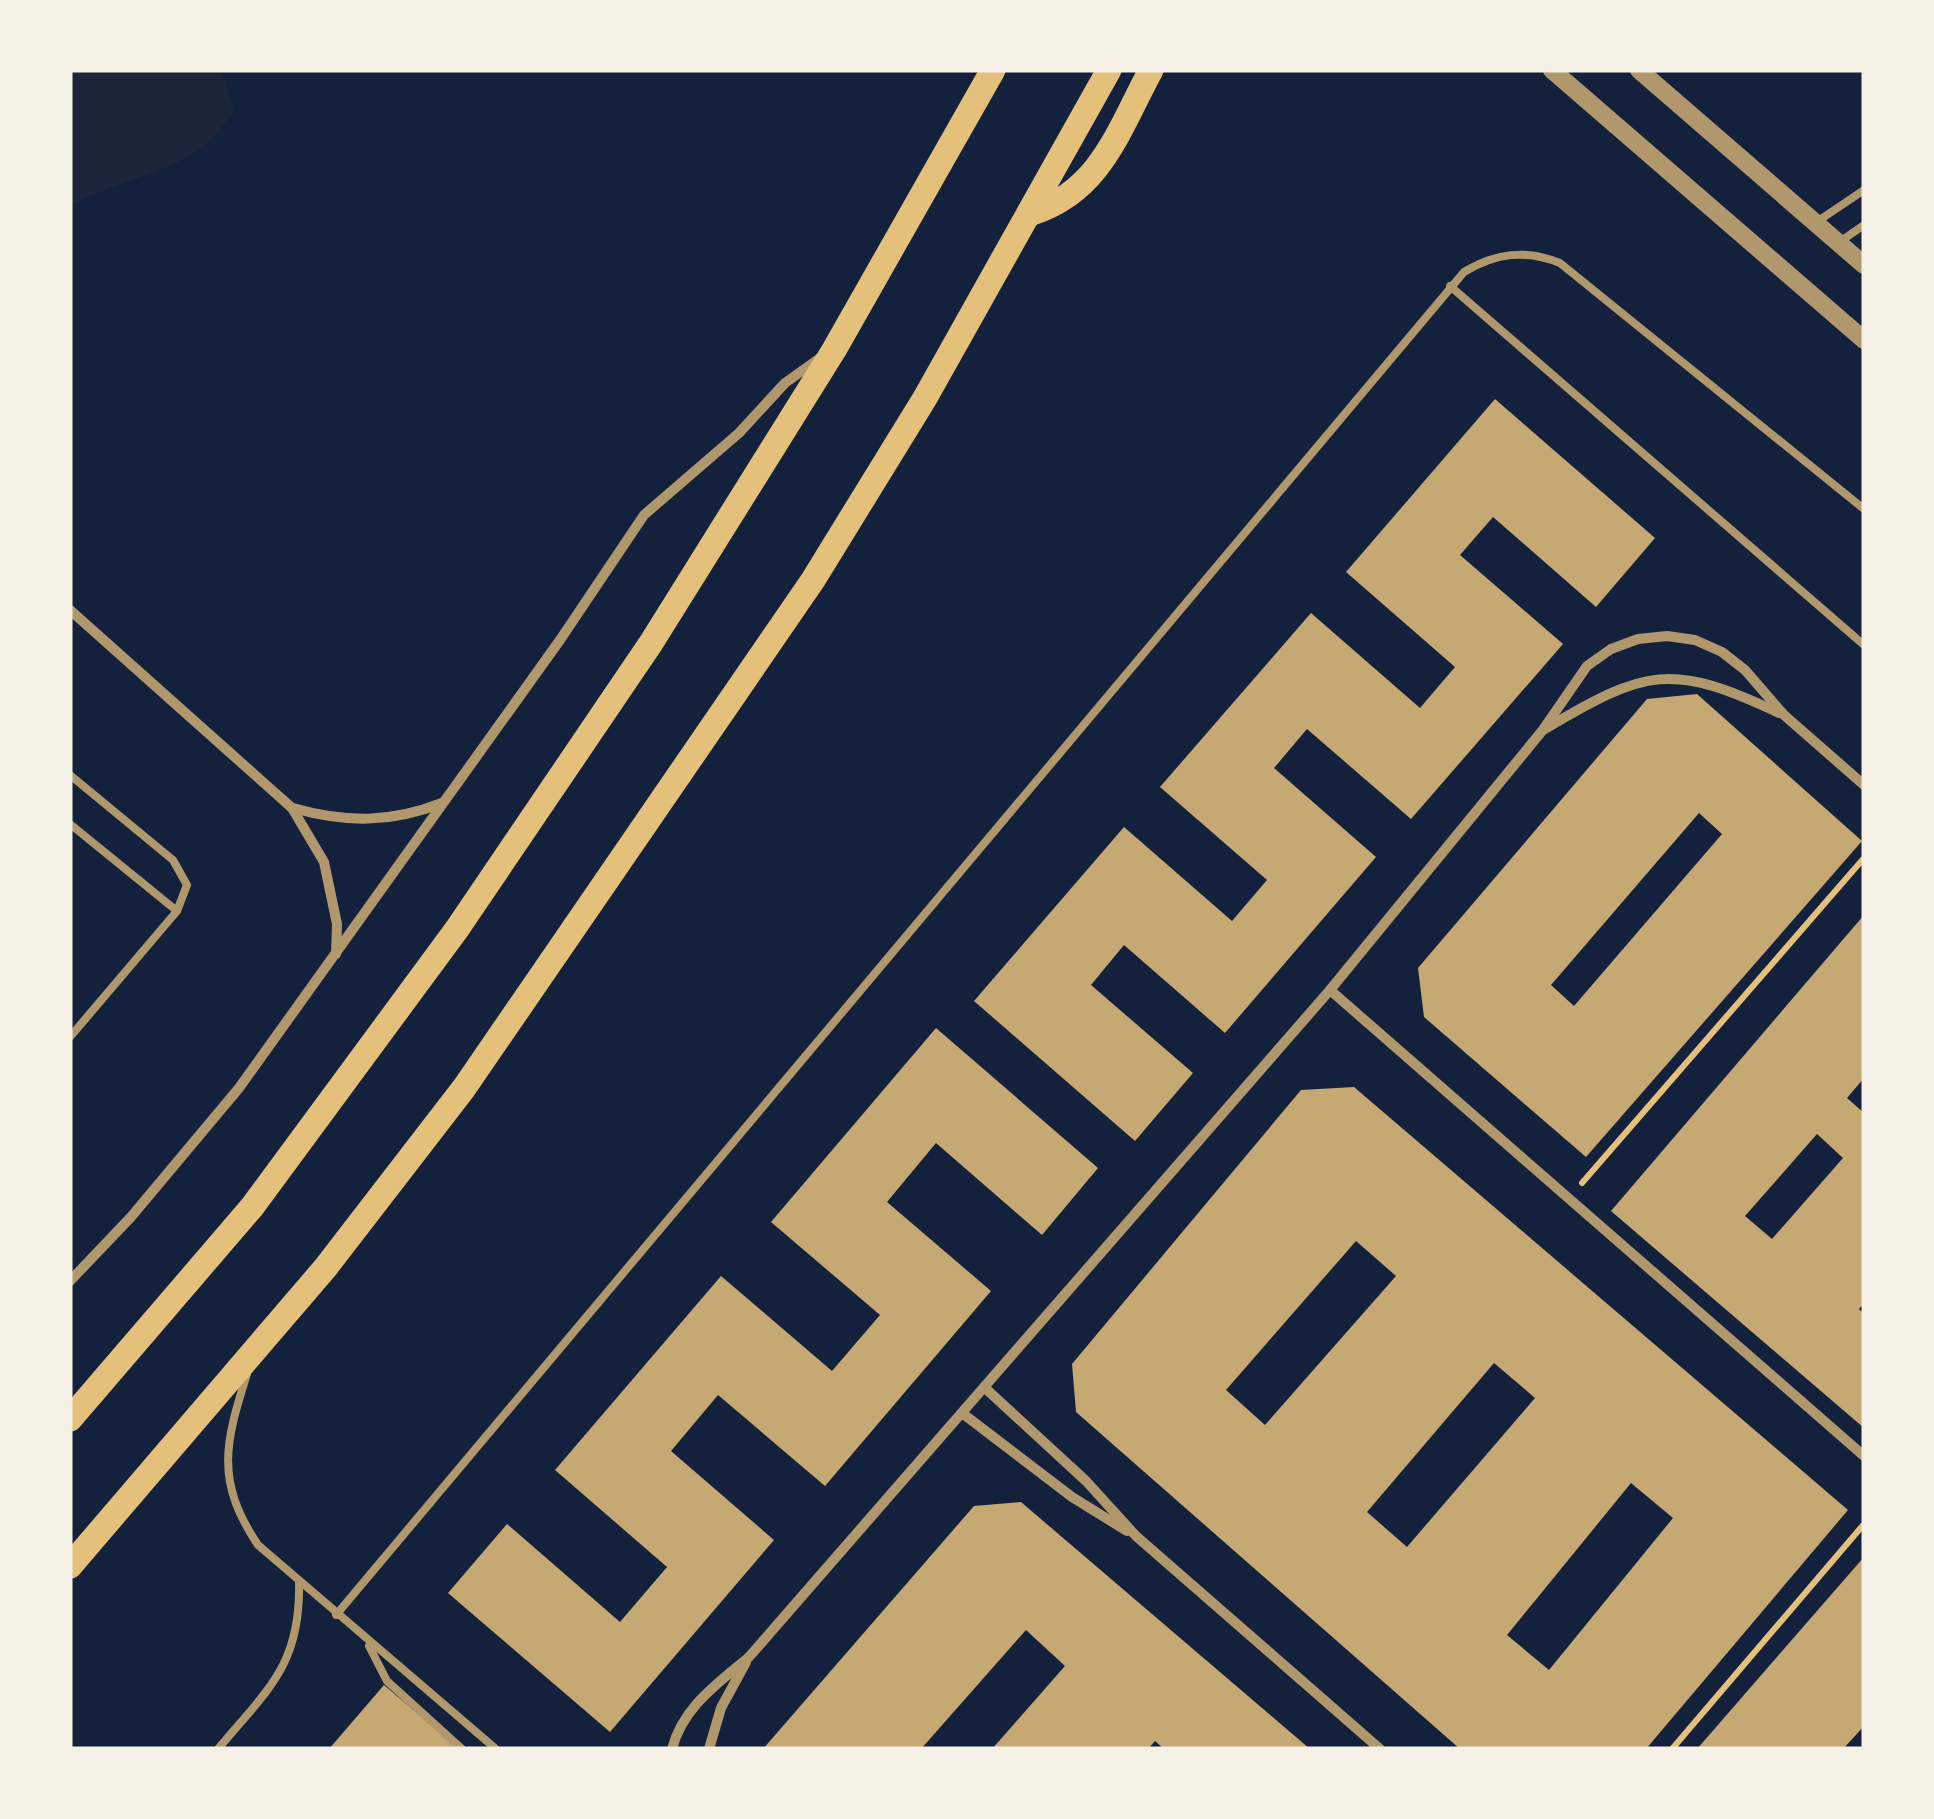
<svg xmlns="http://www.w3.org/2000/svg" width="1934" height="1819" viewBox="0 0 1934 1819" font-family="'Asap Condensed',sans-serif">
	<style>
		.green { fill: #1d2539 }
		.building { fill: #c6a872; fill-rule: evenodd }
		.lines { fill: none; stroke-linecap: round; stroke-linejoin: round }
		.path { stroke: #e5c07b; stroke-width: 6 }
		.service { stroke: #b1986c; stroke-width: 8 }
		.minor { stroke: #b1986c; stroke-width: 10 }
		.tertiary { stroke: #b1986c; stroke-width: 18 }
		.primary { stroke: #e5c07b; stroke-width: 25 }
	</style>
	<rect width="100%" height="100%" fill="#14213d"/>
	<path class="green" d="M70 70H221L234 109C194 177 131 171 70 206Z"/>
	<g class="building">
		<polygon points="1495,399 1655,538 1596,607 1493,517 1460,555 1563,644 1411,819 1307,729 1274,768 1376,857 1225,1033 1124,945 1091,985 1193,1073 1135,1141 974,1001 1124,827 1232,921 1267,880 1160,787 1311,613 1420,708 1455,667 1346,572"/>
		<path d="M1697 694 1862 841 1586 1157 1424 1017 1418 968 1647 699ZM1699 813 1722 834 1574 1006 1551 985Z"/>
		<path d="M1864 915V1078L1847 1098 1864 1113V1303L1859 1309 1864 1314V1428L1611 1211ZM1817 1134 1843 1158 1772 1239 1745 1216Z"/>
		<polygon points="936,1028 1098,1168 1042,1235 936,1143 887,1202 991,1291 825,1486 718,1395 671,1451 774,1540 610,1732 448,1593 507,1524 620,1622 667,1567 555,1470 721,1276 832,1371 880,1315 771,1222"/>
		<path d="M1354 1087 1848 1510 1646 1749H1460L1076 1412 1072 1364 1301 1090ZM1356 1241 1396 1276 1265 1425 1226 1390ZM1494 1363 1535 1398 1407 1547 1367 1512ZM1631 1483 1673 1518 1549 1670 1507 1635Z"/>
		<polygon points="1021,1502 1145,1608 1310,1749 1164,1749 1155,1741 1148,1749 992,1749 1065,1666 1026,1630 921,1749 763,1749 974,1506"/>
		<polygon points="1864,1557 1864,1726 1843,1749 1697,1749"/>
		<polygon points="384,1685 459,1749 329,1749"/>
	</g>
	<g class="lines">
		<g class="path">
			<polyline points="1582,1183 1864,858"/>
			<polyline points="1672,1749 1864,1524"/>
		</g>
		<g class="service">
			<polyline points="1818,221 1864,190"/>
			<polyline points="1838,243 1864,225"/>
			<polyline points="1450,286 1864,645"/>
			<polyline points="70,775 173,860 187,885 177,911 70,1037"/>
			<polyline points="70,824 177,911"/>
			<path d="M247 1374C225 1443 215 1481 258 1545L496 1749"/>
			<path d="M336 1615 1464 272C1496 253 1525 249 1560 263L1864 509"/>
			<polyline points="369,1646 387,1681 462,1749"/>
			<path d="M218 1749C268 1689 301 1665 299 1582"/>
		</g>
		<g class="minor">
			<polyline points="70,610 292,808 324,862 337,924 336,954"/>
			<path d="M1545 729C1646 669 1671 662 1779 713"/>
			<path d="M293 808C346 823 391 823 442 803"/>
			<polyline points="1330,990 1864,1456"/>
			<polyline points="70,1281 131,1217 239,1088 560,640 644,515 739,433 785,383 820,358"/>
			<polyline points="984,1387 1086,1481 1136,1536 1380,1749"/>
			<polyline points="962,1413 1072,1497 1127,1531"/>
			<path d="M672 1749C683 1707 717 1684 749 1657L1330 990 1542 731 1587 666 1611 649 1638 639 1667 636 1695 640 1722 652 1745 670 1784 715 1864 785"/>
			<polyline points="709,1749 721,1708 746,1662"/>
		</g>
		<g class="tertiary">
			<polyline points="1552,70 1864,340"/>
			<polyline points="1639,70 1864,265"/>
		</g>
		<g class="primary">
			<path d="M1032 213C1101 191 1119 129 1151 70"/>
			<polyline points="70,1419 252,1207 457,929 651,643 834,350 993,70"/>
			<polyline points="70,1566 326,1267 464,1088 813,580 925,398 1109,70"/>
		</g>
	</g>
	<rect width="1934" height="1819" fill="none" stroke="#f6f1e7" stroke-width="145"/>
</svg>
